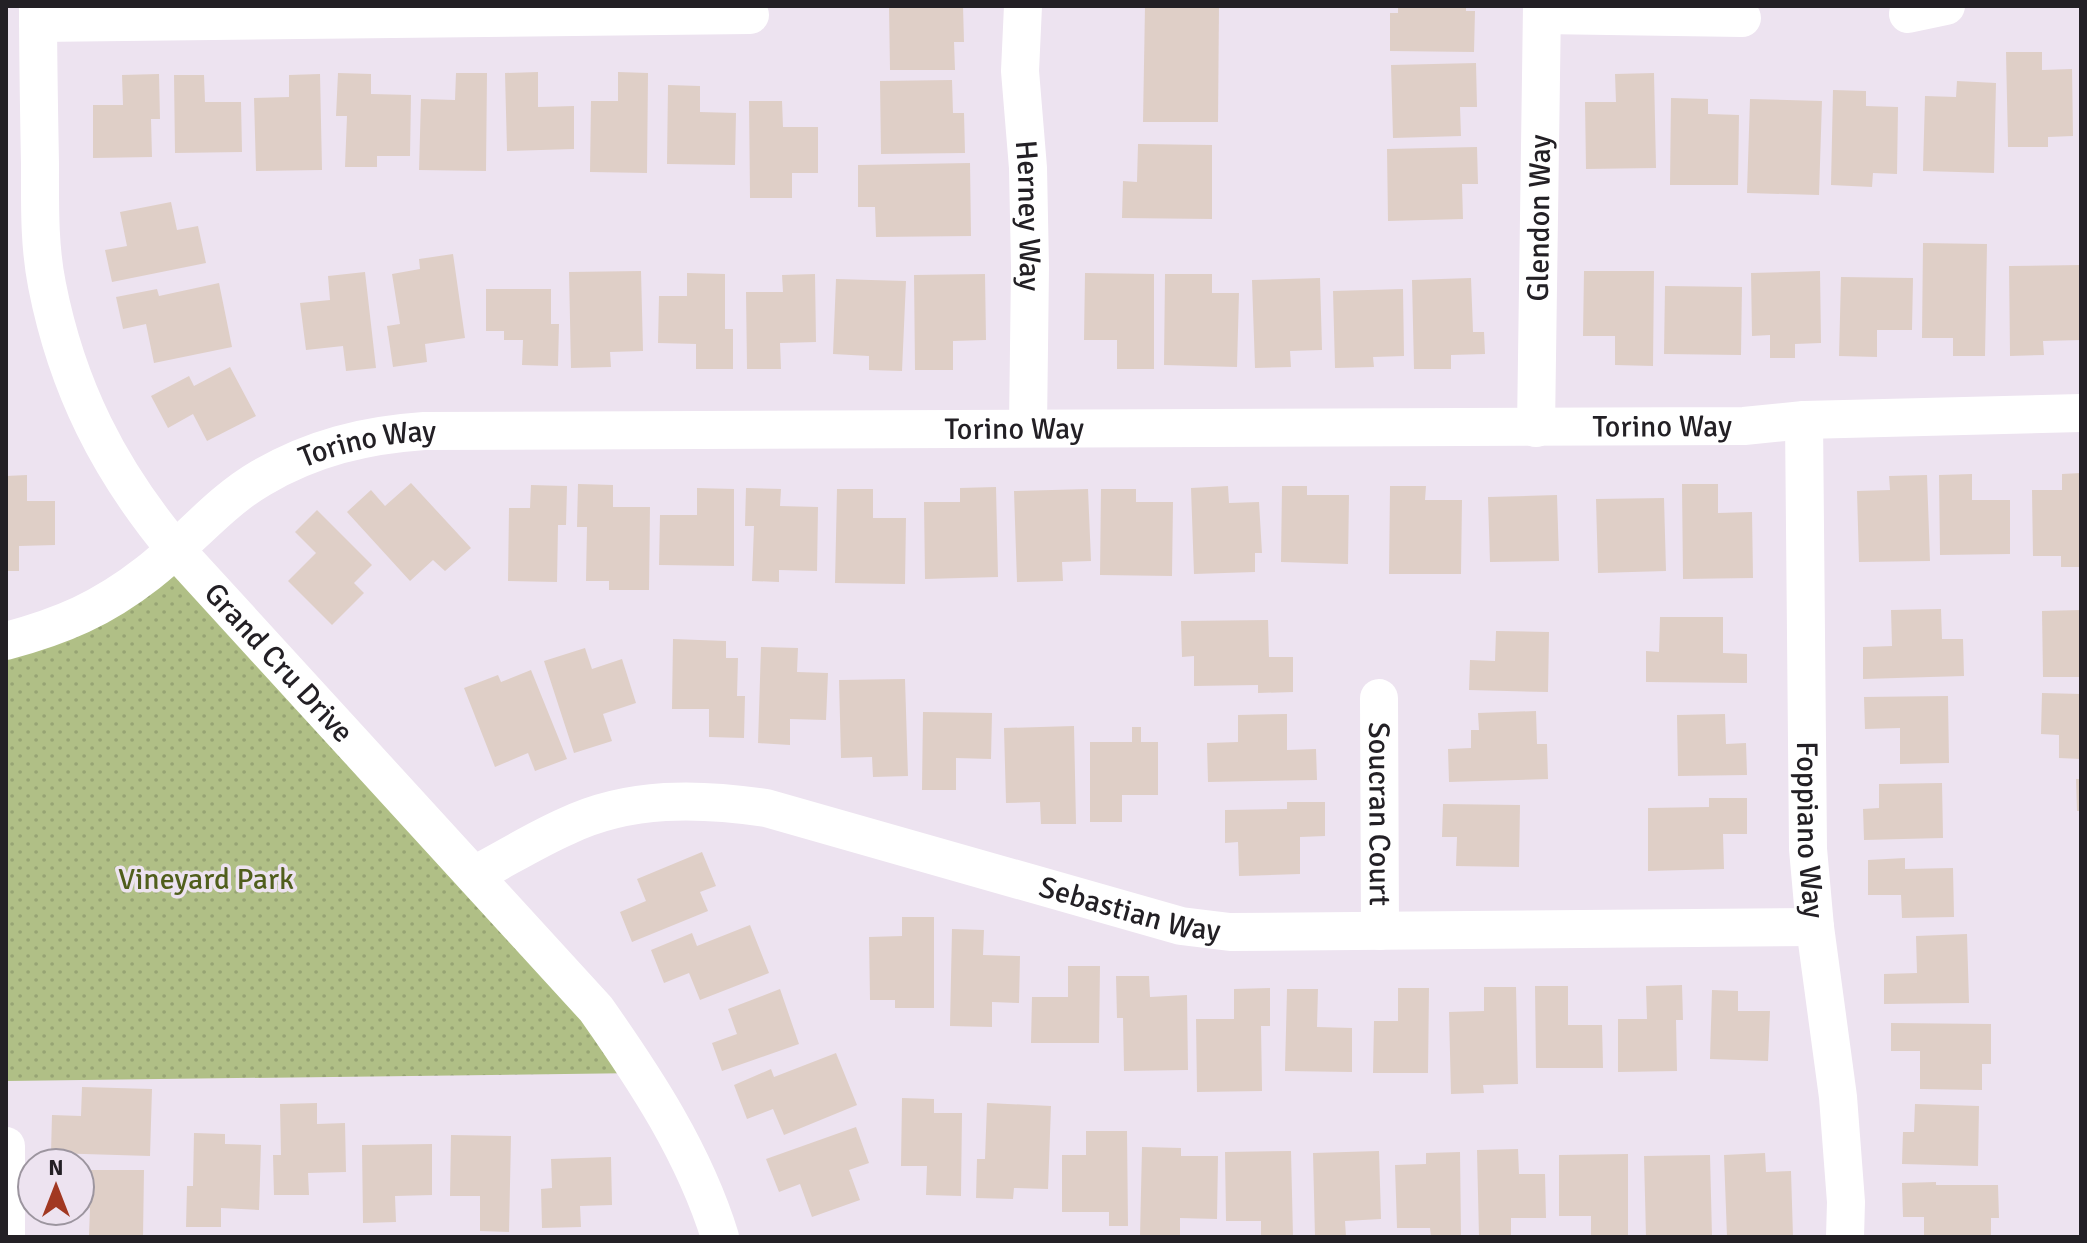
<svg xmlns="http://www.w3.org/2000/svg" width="2087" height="1243" viewBox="0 0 2087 1243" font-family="Signika,sans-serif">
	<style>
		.park { fill: url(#park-dots) }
		.building { fill: #dfcfc7 }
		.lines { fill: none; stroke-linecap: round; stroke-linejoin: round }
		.minor { stroke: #fff; stroke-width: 38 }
		.labels { text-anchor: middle; stroke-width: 7; stroke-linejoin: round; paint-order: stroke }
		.street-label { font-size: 30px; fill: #232025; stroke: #ede3f0 }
		.park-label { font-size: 30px; fill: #505e1c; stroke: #ede3f0 }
	</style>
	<defs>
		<pattern id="park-dots" width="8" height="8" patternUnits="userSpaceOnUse" patternTransform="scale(2)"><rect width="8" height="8" fill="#b0bf86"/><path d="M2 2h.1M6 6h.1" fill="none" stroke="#97a474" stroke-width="1.8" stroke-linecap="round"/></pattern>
	</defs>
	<rect width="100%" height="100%" fill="#ede3f0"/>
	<polygon class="park" points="175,549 641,1073 6,1081 6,641"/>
	<g class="building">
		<polygon points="889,6 963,6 964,42 954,42 955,70 890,70"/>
		<polygon points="1145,6 1219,6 1218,122 1143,122"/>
		<polygon points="1398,6 1466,6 1466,11 1475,11 1474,52 1390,51 1390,13 1398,13"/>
		<polygon points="2006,52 2042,52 2042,70 2072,69 2073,136 2048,137 2048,147 2008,147"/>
		<polygon points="1476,63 1477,107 1460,107 1461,136 1393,138 1391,65"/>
		<polygon points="538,72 538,107 574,106 574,149 507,151 505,73"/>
		<polygon points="618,72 648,73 647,173 590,172 591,101 618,101"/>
		<polygon points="338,73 371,74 371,94 411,95 410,156 377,156 377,167 345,167 347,116 336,116"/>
		<polygon points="456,73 487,73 486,171 419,170 421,99 455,100"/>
		<polygon points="1654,73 1656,168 1586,169 1585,102 1616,102 1615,74"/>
		<polygon points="159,74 160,119 151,119 152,157 93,158 93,105 123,105 122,75"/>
		<polygon points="320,74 322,170 256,171 254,98 289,97 289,75"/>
		<polygon points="174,75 204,75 205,102 241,102 242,152 175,153"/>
		<polygon points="952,80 953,113 964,113 965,153 881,154 880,81"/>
		<polygon points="1957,81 1996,83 1994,173 1923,171 1925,96 1956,97"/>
		<polygon points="668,85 700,86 700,112 736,113 735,165 667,164"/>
		<polygon points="1833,90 1866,91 1866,106 1898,107 1897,174 1873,173 1872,187 1831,185"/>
		<polygon points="1671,98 1708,99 1708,114 1739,115 1738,185 1670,185"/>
		<polygon points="1750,99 1822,101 1819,195 1747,193"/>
		<polygon points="749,101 782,101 783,127 818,127 818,173 792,173 792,198 750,198"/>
		<polygon points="1138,144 1212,145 1212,219 1122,218 1123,181 1137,182"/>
		<polygon points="1477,147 1478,184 1462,184 1463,219 1388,221 1387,149"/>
		<polygon points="970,163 971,236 876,237 875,207 858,207 858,165"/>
		<polygon points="171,202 177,230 198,226 206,263 112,282 105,250 127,246 120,212"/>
		<polygon points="1923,243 1987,244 1985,356 1953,356 1953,338 1922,338"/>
		<polygon points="453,254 465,338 425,344 427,362 393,367 387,326 400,324 392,274 420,269 419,259"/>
		<polygon points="2081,265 2081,340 2043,341 2044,355 2010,356 2009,266"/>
		<polygon points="641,271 643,351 610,352 611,367 571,368 569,272"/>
		<polygon points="1584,271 1654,271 1653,366 1615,365 1615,336 1583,336"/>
		<polygon points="1820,271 1821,343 1795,344 1795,358 1770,358 1770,335 1752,336 1751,273"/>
		<polygon points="365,272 376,368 346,371 343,346 306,350 300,303 330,300 328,276"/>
		<polygon points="687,273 725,274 725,329 733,329 733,369 696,369 696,344 658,343 659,296 687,296"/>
		<polygon points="1085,273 1154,274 1154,369 1117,369 1117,340 1084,340"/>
		<polygon points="815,274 816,342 780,343 781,369 747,369 746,292 783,292 782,275"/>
		<polygon points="985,274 986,340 953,341 953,370 915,370 914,275"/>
		<polygon points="1165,274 1212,274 1212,293 1239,293 1237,367 1164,365"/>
		<polygon points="1841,277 1913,278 1912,330 1877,330 1877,357 1839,356"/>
		<polygon points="1320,278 1322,350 1290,351 1291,367 1255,368 1252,280"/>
		<polygon points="1471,278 1473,332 1484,332 1485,354 1451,355 1451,369 1414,369 1412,280"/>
		<polygon points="836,279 906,281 902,371 869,370 869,356 833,354"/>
		<polygon points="219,283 232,347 154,363 146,324 123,329 116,297 157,289 159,296"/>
		<polygon points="1665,286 1742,287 1741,355 1664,354"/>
		<polygon points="486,289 551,289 551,324 559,324 558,366 522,365 523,340 504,340 504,331 486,331"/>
		<polygon points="1403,289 1404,356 1373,357 1374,367 1335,368 1333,291"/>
		<polygon points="230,367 256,416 207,441 193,414 168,428 151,396 189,376 194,386"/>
		<polygon points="2081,473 2081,567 2061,567 2061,556 2033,556 2032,490 2062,490 2062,474"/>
		<polygon points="1972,474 1972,500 2010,500 2010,554 1940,555 1939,475"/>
		<polygon points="27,475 27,501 55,501 55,545 19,546 19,571 6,571 6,476"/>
		<polygon points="1927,475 1930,561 1859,562 1857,491 1890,490 1889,476"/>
		<polygon points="411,483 471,548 445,571 433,560 410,581 347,512 371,490 385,506"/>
		<polygon points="578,484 613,485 613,507 650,507 649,590 609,590 609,581 586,581 587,527 577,527"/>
		<polygon points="1682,484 1718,484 1718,513 1752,512 1753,578 1683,579"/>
		<polygon points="531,485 567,486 566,525 558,525 557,582 508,581 509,508 530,508"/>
		<polygon points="1228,486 1229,503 1259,502 1262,553 1255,553 1255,572 1194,574 1191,488"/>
		<polygon points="1282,486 1307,486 1307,495 1349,495 1348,564 1281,562"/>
		<polygon points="1390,486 1426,486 1425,500 1462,500 1461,574 1389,574"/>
		<polygon points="996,487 998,577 925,579 924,502 960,502 960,488"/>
		<polygon points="697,488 734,489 734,566 659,565 660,515 697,515"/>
		<polygon points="746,488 781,489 780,506 818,507 817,571 779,570 779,582 752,581 754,526 745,526"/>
		<polygon points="837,489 873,489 873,518 906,518 905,584 835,583"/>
		<polygon points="1088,489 1091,561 1062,562 1063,581 1017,582 1014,491"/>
		<polygon points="1101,489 1136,489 1136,502 1173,502 1172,576 1100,575"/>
		<polygon points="1557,495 1559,561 1490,562 1488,497"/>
		<polygon points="1664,498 1666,571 1598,573 1596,499"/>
		<polygon points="317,510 372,565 354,583 364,593 332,625 288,581 316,553 295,532"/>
		<polygon points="1941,609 1942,639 1963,639 1964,676 1863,679 1863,647 1892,646 1891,610"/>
		<polygon points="2081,610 2081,677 2043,677 2042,611"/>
		<polygon points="1660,617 1723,617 1723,653 1747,654 1747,683 1646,682 1646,651 1659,652"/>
		<polygon points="1268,620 1269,657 1293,657 1293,692 1258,693 1258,685 1194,686 1194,656 1182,657 1181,621"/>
		<polygon points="1496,631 1549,632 1548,692 1469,690 1470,660 1495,661"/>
		<polygon points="673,639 726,641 726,658 738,658 737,696 745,696 744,738 709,737 709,709 672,709"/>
		<polygon points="761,647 798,648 797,672 828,673 826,720 790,719 790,745 758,743"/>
		<polygon points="585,648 592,669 622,659 636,703 603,714 612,741 574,753 544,661"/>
		<polygon points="531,670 567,759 535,771 528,753 495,767 464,688 498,675 501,682"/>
		<polygon points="905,679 908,776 873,777 872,757 841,758 839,680"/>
		<polygon points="2042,693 2081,694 2081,759 2059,758 2059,735 2041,734"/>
		<polygon points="1948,696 1949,763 1900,764 1900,728 1865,729 1864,697"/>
		<polygon points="1536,711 1537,744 1547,744 1548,779 1449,782 1448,749 1471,748 1471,730 1479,730 1478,713"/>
		<polygon points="923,712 992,713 991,759 956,758 956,790 922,790"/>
		<polygon points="1287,714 1287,750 1316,749 1317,780 1208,782 1207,743 1238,742 1238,715"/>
		<polygon points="1725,714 1726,744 1746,743 1747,775 1678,776 1677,715"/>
		<polygon points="1074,726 1076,824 1041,824 1040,802 1006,803 1004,728"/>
		<polygon points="1132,727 1141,727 1141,742 1158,742 1158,795 1122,795 1122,822 1090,822 1090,742 1132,742"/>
		<polygon points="2076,779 2081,779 2081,811 2077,811"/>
		<polygon points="1942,783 1943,838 1864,840 1863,809 1879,808 1879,784"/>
		<polygon points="1709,798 1747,798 1747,834 1723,834 1724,869 1648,871 1648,808 1709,807"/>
		<polygon points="1287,802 1325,802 1325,836 1300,837 1300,874 1239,876 1238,842 1225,843 1225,810 1287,809"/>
		<polygon points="1443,804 1520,805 1519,867 1456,866 1457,837 1442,837"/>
		<polygon points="702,852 716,886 700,892 708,911 632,942 620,912 646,901 637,879"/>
		<polygon points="1905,858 1905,869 1953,868 1954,917 1902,918 1901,895 1868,895 1868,860"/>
		<polygon points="902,917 934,917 934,1008 895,1008 895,1000 870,1000 869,937 902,936"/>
		<polygon points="750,925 769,973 700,1000 689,973 664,983 651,950 692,933 697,946"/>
		<polygon points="952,929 984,930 983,955 1020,956 1019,1003 992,1002 992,1027 950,1026"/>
		<polygon points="1967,934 1969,1003 1884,1004 1884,974 1917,973 1916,936"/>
		<polygon points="1068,966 1100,966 1099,1043 1031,1043 1032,997 1068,997"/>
		<polygon points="1116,976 1149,976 1150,997 1187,995 1188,1070 1124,1071 1123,1018 1117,1018"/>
		<polygon points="1682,985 1683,1020 1676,1020 1677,1071 1618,1072 1618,1019 1647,1019 1646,986"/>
		<polygon points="1535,986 1568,986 1568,1025 1602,1025 1603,1068 1536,1068"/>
		<polygon points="1484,987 1516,987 1518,1084 1483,1085 1484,1093 1451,1094 1449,1012 1484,1011"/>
		<polygon points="1270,988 1270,1026 1261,1026 1262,1091 1197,1092 1196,1019 1234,1019 1234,989"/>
		<polygon points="1398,988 1429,988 1428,1073 1373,1073 1374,1021 1398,1021"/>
		<polygon points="780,989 799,1044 722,1071 712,1043 737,1034 728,1009"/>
		<polygon points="1287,989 1318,989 1317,1027 1352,1028 1352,1072 1285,1071"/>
		<polygon points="1712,990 1738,991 1738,1011 1770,1011 1768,1061 1710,1059"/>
		<polygon points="1891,1023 1991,1024 1991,1064 1982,1064 1982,1090 1920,1089 1920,1051 1891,1051"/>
		<polygon points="836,1053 857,1105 784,1135 773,1109 747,1119 734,1085 771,1069 774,1077"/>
		<polygon points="82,1087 152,1089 150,1156 51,1153 52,1115 81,1116"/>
		<polygon points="902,1098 934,1099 934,1113 962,1113 961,1196 926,1195 927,1166 901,1166"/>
		<polygon points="317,1103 317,1124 345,1123 346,1172 308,1173 309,1195 274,1195 273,1155 281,1155 280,1104"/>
		<polygon points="987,1103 1051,1106 1048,1189 1014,1188 1013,1199 976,1198 977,1159 985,1159"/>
		<polygon points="1915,1104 1979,1106 1978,1166 1902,1164 1903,1132 1914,1132"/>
		<polygon points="856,1127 869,1163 849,1170 860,1200 812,1217 800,1184 779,1192 766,1159"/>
		<polygon points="1086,1131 1127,1131 1128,1226 1109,1226 1109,1212 1062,1212 1062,1155 1086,1155"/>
		<polygon points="194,1133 225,1134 225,1144 261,1145 259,1210 221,1208 221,1227 186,1227 187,1186 193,1186"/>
		<polygon points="451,1135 511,1136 509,1232 480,1231 480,1196 450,1196"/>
		<polygon points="432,1144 432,1195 395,1196 396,1222 363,1223 362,1145"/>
		<polygon points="1142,1147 1181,1148 1181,1156 1218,1156 1217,1219 1180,1218 1180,1237 1140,1237"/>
		<polygon points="1518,1149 1519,1174 1545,1174 1546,1218 1511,1218 1511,1237 1479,1237 1477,1150"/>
		<polygon points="1291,1151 1293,1237 1261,1237 1261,1221 1226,1221 1225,1152"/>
		<polygon points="1379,1151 1381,1219 1345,1221 1346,1237 1315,1237 1313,1153"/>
		<polygon points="1460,1152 1461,1237 1431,1237 1430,1228 1397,1228 1395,1165 1426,1164 1426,1153"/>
		<polygon points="1765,1153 1766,1172 1791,1171 1793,1237 1727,1237 1724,1155"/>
		<polygon points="1628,1154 1628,1237 1591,1237 1591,1216 1559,1216 1559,1155"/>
		<polygon points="1710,1155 1712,1237 1646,1237 1644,1156"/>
		<polygon points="611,1157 612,1205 580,1206 581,1227 542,1228 541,1189 552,1188 551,1159"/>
		<polygon points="80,1170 144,1170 143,1237 89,1235 90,1208 80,1208"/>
		<polygon points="1936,1182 1936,1185 1998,1185 1999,1218 1991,1218 1991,1237 1924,1237 1924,1217 1903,1217 1902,1183"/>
	</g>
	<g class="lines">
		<g class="minor">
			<path id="s1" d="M38 6C38 59 39 111 40 164 40 204 39 245 47 285 67 387 109 470 175 549L596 1009C646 1080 694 1153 720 1237"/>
			<path id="s2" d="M1023 6 1020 71 1028 168 1030 267 1028 427"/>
			<polyline points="1908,14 1946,6"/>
			<polyline points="1542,15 1742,18"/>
			<polyline points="38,23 750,15"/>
			<path id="s3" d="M1804 420 1808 849 1815 927 1838 1097 1846 1202 1845 1237"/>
			<path id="s4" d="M1536 428 1542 6"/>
			<path id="s5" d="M6 641C62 626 102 609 148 573 187 543 218 503 261 478 312 448 365 435 424 431L1744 426 1804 420 2081 413"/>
			<path id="s6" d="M1379 698 1380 931"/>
			<path id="s7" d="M474 875C505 859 535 840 567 826 630 796 699 798 766 808L1181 926 1230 932 1815 927"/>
			<polyline points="6,1146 6,1237"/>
		</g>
	</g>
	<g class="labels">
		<g class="street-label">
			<text dy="10" stroke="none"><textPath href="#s2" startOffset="210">Herney Way</textPath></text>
			<text dy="10" stroke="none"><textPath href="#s4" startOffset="210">Glendon Way</textPath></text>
			<text dy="10" stroke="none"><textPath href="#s5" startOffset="1068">Torino Way</textPath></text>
			<text dy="10" stroke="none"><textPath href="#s5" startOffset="1716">Torino Way</textPath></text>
			<text dy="10" stroke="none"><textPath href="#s5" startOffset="420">Torino Way</textPath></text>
			<text dy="10" stroke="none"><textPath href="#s1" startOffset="730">Grand Cru Drive</textPath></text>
			<text dy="10" stroke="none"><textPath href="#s6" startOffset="116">Soucran Court</textPath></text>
			<text dy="10" stroke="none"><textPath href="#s3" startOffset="410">Foppiano Way</textPath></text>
			<text dy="10" stroke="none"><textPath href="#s7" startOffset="686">Sebastian Way</textPath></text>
		</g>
		<g class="park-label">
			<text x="206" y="889">Vineyard Park</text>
		</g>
	</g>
	<rect width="2087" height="1243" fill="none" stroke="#232025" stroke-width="16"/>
	<g transform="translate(56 1187)"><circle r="38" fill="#ede3f0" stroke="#9c959f" stroke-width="2"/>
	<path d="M0-6L14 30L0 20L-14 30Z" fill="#a13822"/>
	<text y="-12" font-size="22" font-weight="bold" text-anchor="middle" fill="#232025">N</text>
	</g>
</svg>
